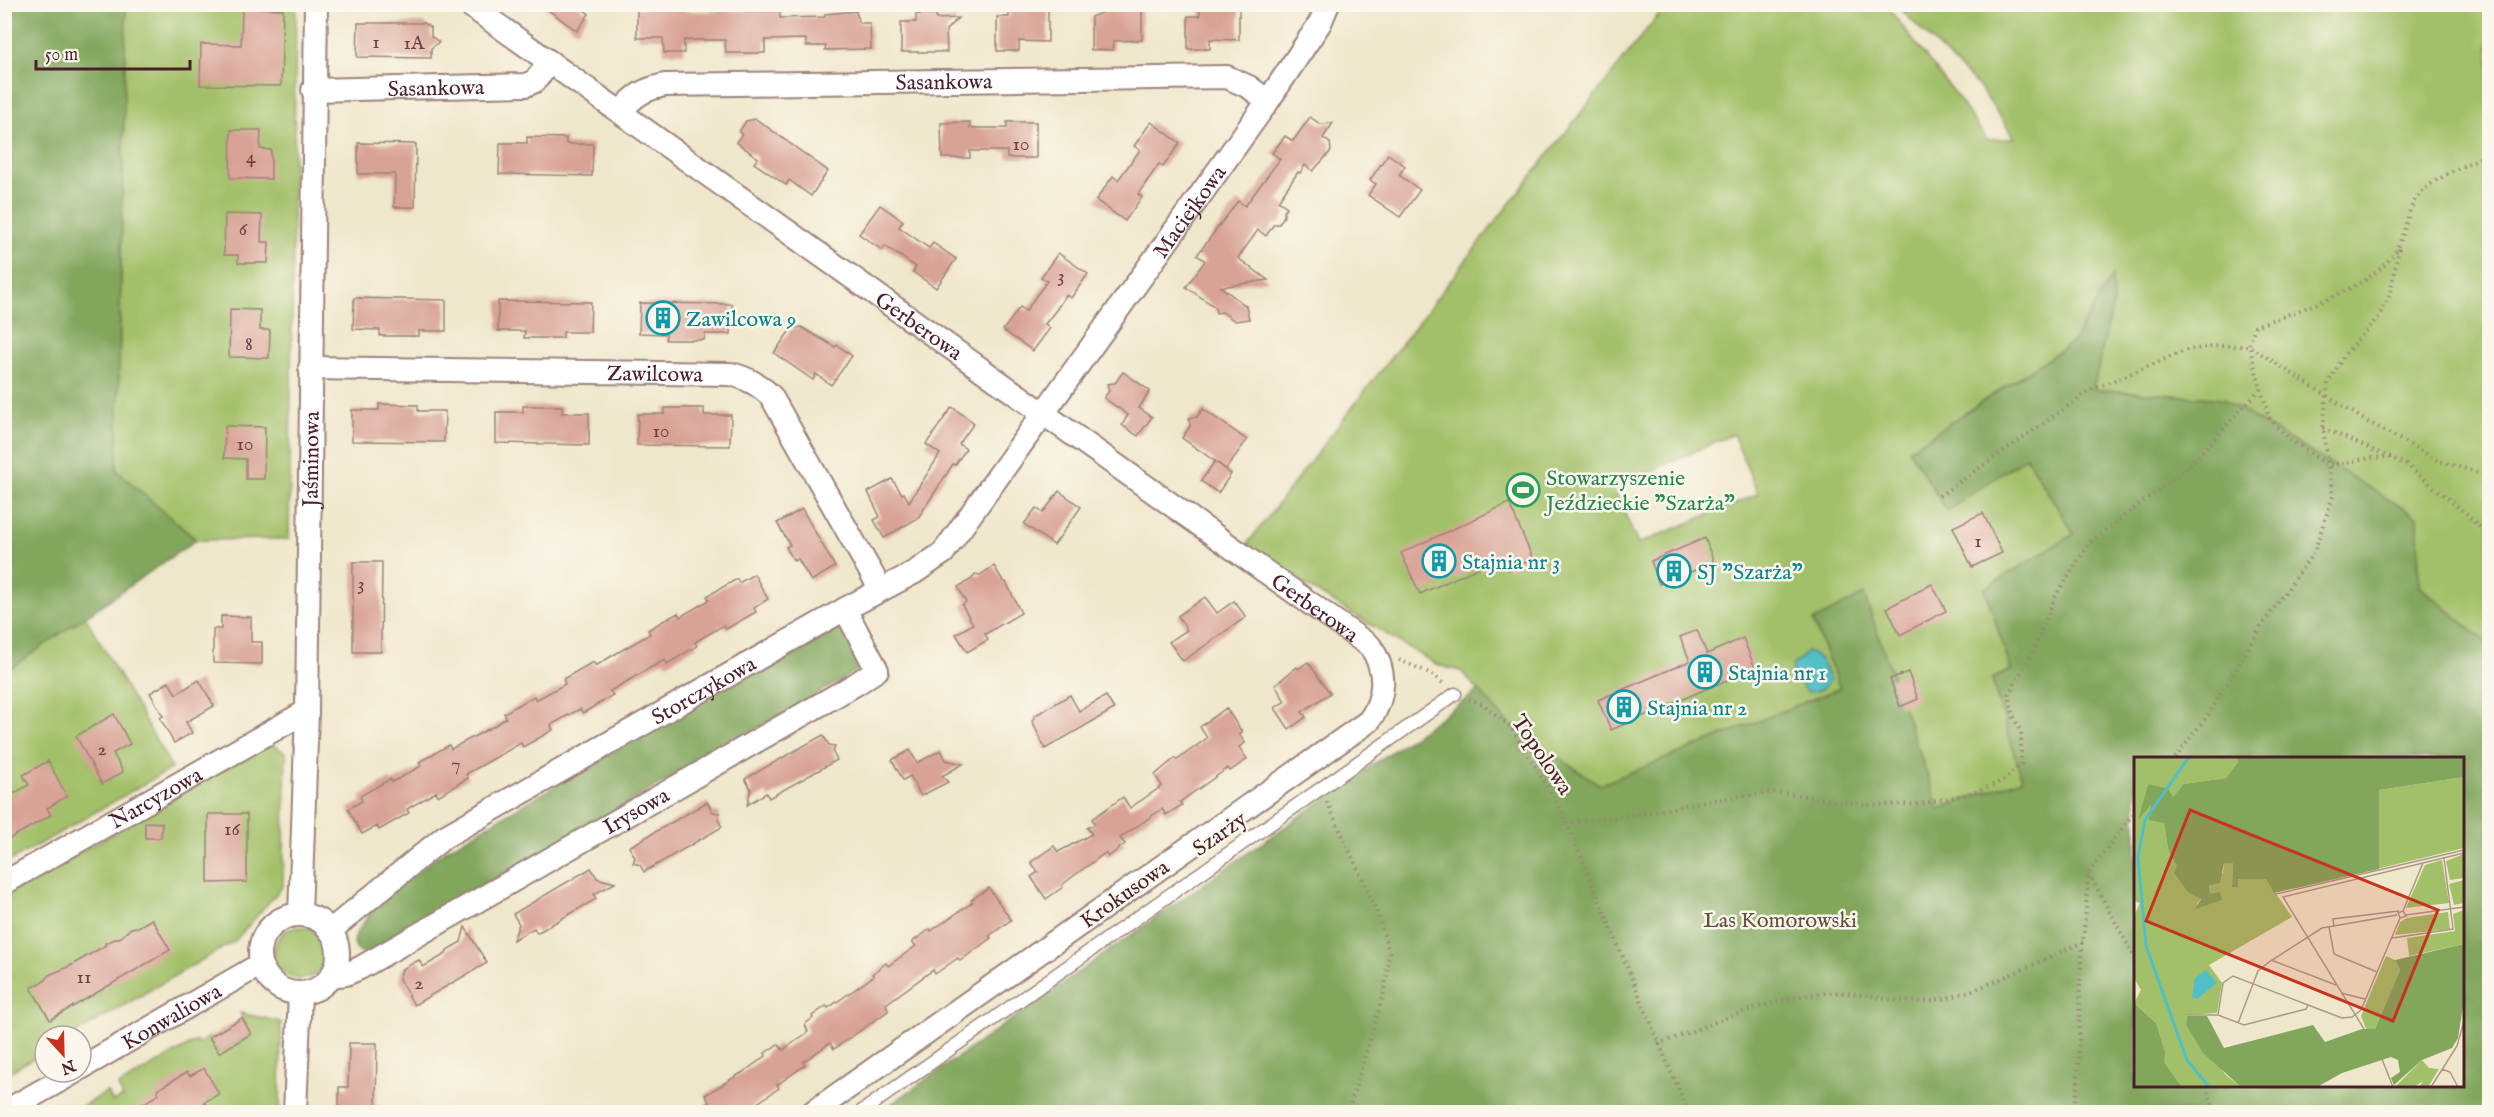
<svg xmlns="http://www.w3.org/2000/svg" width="2494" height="1117" viewBox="0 0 2494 1117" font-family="'IM FELL English',serif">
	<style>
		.green { fill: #a2c068; stroke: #76704a; stroke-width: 1.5; fill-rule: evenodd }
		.forest { fill: #81a65c; stroke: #666244; stroke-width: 1.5; fill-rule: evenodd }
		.water { fill: #51bfc7; stroke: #4e6f79; stroke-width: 1.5 }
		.building { fill: #d8a294 }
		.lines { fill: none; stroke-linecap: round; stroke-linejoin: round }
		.lane-casing { stroke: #9c837b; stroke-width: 15 }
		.street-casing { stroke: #9c837b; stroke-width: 26 }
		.path { stroke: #9c837b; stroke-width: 4; stroke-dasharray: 1.5 4.5; stroke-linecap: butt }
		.lane { stroke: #fff; stroke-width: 12 }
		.street { stroke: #fff; stroke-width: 22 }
		.labels { text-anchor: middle; stroke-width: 5; stroke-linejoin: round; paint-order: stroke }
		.number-label { font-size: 20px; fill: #6e4045 }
		.street-label { font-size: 22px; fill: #4a1f2b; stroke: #fbf7ec }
		.culture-label { font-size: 22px; fill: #0d838f; stroke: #fbf7ec; text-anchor: start }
		.leisure-label { font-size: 22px; fill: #27864d; stroke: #fbf7ec; text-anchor: start }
		.park-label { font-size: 22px; fill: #644f3d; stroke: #fbf7ec }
		.inset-river { fill: none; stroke: #51bfc7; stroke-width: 3 }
		.inset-road { fill: none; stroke: #ad978b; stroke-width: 1.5 }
		.view { fill: #c8321e; fill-opacity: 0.15; stroke: #c8321e; stroke-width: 3 }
		.inset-edge { fill: none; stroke: #4a1f2b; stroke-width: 3 }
	</style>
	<rect width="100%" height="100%" fill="#fbf7ec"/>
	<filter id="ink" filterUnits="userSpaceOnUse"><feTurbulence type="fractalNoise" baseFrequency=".0167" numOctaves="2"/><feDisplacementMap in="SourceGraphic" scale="12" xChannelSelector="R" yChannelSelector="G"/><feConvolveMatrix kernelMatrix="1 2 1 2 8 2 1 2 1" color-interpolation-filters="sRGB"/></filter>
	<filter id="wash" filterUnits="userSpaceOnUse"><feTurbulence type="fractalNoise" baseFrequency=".008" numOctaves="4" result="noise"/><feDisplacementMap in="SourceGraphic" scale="24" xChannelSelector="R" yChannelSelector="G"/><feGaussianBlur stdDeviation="1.35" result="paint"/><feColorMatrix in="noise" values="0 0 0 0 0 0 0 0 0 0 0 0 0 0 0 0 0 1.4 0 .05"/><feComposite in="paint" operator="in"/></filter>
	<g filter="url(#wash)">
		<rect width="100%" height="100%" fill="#efe7cb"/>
		<g class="green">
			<polygon points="126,5 296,5 289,539 196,540 117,471"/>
			<path d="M1666 5H1886L1960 101 1987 140 2015 138 1979 87 1896 5H2489V644L2419 586 2223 399 2093 389 2113 303 2111 278 2073 342 1909 450 1947 511 2026 457 2074 534 1985 588 2011 670 1992 679 2022 779 1939 809 1864 595 1813 621 1840 688 1600 785 1510 726 1461 671 1437 665 1244 548 1514 198ZM1733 434 1758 494 1638 544 1614 488Z"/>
			<polygon points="85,616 172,768 5,864 4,672"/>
			<polygon points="270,743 286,753 283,886 235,941 71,1036 45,1036 45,1051 5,1075 4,896"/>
			<circle cx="300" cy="953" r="26"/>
			<polygon points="240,1013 281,1022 280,1112 72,1112 107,1092 113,1102 123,1097 118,1086 196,1041 198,1044 209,1037 219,1053 251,1034"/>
		</g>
		<g class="forest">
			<polygon points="5,4 126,5 117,471 196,540 5,672"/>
			<path d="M2112 276 2113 303 2093 389 2223 399 2418 517 2419 586 2489 644V1112H880L1479 690 1510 726 1600 785 1840 688 1813 621 1864 594 1939 809 2022 779 1992 679 2011 670 1985 588 2074 534 2026 457 1947 511 1909 450 2073 342ZM2136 758H2462V1086H2136Z"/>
			<polygon points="834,625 842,626 867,665 366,954 357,950 354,943 356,934 376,904 444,851 823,629"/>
		</g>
		<path class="water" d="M1807 651 1821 660 1830 680C1825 689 1817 692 1807 692L1792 672 1793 665 1800 660Z"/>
		<g id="blocks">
			<g class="building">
				<polygon points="540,4 577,4 589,14 577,31"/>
				<polygon points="655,4 684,4 684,11 780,11 780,18 825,17 825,14 856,11 859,23 870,23 871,49 825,50 826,46 806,46 806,39 765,40 765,53 726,53 725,40 684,40 684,53 664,53 663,38 637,38 637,8 655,8"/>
				<polygon points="1200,6 1239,6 1239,40 1210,39 1210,49 1188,49 1188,16 1200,16"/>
				<polygon points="1009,7 1048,7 1048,42 1019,41 1019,51 997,51 997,17 1009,17"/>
				<polygon points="1103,7 1142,7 1142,40 1113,41 1113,50 1091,50 1091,17 1103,12"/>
				<polygon points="242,8 283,9 281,86 200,85 201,44 241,45"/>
				<polygon points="916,14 936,14 936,19 958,18 946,30 947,52 901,52 901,22 916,22"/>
				<polygon points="358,23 424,23 431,28 431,36 439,42 431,48 431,58 357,57"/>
				<polygon points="1310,117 1320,124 1333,123 1323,138 1330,143 1331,151 1313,171 1305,165 1300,173 1298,172 1278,201 1287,207 1284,211 1284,216 1279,224 1274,224 1266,236 1258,230 1238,258 1268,280 1221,287 1246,306 1249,319 1235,321 1222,312 1216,313 1215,307 1186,287 1205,261 1197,255 1238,201 1245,206 1280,159 1272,153 1285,136 1293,141"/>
				<polygon points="756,119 828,171 811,196 789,180 786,185 754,163 758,158 736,142 742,134 739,132 746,121"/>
				<polygon points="970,122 970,128 1007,128 1007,122 1036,122 1036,158 1007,158 1007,151 970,151 970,158 942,158 941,123"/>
				<polygon points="1151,122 1180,143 1163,167 1159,164 1138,194 1142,197 1125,221 1096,200 1113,176 1118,180 1140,150 1134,146"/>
				<polygon points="231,130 261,130 260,149 271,150 271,179 230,178"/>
				<polygon points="527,137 566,138 566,144 593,144 592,176 499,174 500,143 527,143"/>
				<polygon points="358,143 416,144 415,207 394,207 395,174 358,174"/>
				<polygon points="1388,154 1405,166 1399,175 1420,190 1400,217 1368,195 1376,184 1370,180"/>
				<polygon points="880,205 903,221 899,227 929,248 933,243 956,259 936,288 913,272 916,267 885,246 882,250 859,234"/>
				<polygon points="225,214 262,215 261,242 269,242 268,263 238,263 238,255 224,255"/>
				<polygon points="1058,253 1088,274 1071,298 1066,295 1056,310 1045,324 1050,328 1033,351 1003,330 1020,307 1026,311 1036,296 1047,281 1041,277"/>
				<polygon points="354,298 446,300 446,331 419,331 419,336 380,336 380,330 353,329"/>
				<polygon points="498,301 591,302 590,332 563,332 563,338 524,338 525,331 498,331"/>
				<polygon points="640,303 732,304 731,334 705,334 704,340 666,340 666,334 639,333"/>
				<polygon points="230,309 260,310 260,330 270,330 269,358 229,357"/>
				<polygon points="801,327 835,347 837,345 852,356 831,385 816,374 813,380 774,353 791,329"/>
				<polygon points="1123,372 1150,391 1139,408 1152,417 1138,436 1122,425 1128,415 1104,398 1109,391 1107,384 1115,383"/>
				<polygon points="379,404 418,405 418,411 445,411 444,442 352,441 352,410 379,410"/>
				<polygon points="523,406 562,406 562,413 589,413 589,445 496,443 496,412 523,412"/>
				<polygon points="952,407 974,423 959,444 966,449 955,465 953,464 918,518 884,538 874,520 880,517 868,492 892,479 902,494 904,493 909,502 940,454 926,444"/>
				<polygon points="665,408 704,408 704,415 731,415 730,446 637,445 638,414 664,414"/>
				<polygon points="1203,409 1247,440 1226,469 1182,438 1190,426 1189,418 1197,417"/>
				<polygon points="225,426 265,427 264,479 246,479 246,459 224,458"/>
				<polygon points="1215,461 1231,474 1218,493 1201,481"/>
				<polygon points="1059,491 1081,507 1054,545 1024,524 1036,508 1043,513"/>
				<polygon points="1509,503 1533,559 1508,570 1502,557 1420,594 1401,553"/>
				<polygon points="802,509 835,567 811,581 798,559 794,561 786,547 790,545 777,523"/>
				<polygon points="1983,513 2002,553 1972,567 1953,527"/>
				<polygon points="1705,538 1714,563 1659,584 1651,561"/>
				<polygon points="353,562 382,562 381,652 353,652"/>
				<polygon points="994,566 1003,581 1006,582 1021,613 985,634 988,640 967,652 956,634 973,624 962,605 966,602 958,587 972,579 975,574 980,575"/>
				<polygon points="754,574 768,599 754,608 756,612 726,629 724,625 695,642 697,646 667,664 665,660 650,668 610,691 613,695 583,713 580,709 565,717 551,725 553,730 523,747 521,743 493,759 466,774 468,778 438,796 436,792 407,809 409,813 379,830 377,826 362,834 348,809 362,801 360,796 390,779 392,782 407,774 421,766 419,762 449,745 451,749 492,727 506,718 504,713 534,696 536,700 565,684 563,679 593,662 596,666 610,657 650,634 648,630 663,621 678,613 680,617 709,600 707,596 737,579 739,583"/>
				<polygon points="1932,584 1946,611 1900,635 1887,608"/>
				<polygon points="1205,597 1217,613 1234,601 1246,617 1183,661 1169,642 1187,630 1178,616"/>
				<polygon points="221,616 251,617 251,642 262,642 262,664 213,663 213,629 221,629"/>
				<polygon points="1697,630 1707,654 1743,638 1755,668 1611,730 1598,700 1690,661 1680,637"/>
				<polygon points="1308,662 1330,693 1302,712 1306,717 1289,729 1275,708 1285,701 1275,685 1297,667 1298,669"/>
				<polygon points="1908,672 1918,699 1900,707 1890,679"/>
				<polygon points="199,680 214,706 186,722 192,733 174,743 160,718 163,716 150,693 169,682 176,694"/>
				<polygon points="1070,695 1079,711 1106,696 1114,709 1045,749 1032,720 1035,718 1034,716"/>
				<polygon points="1226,708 1242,732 1239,734 1245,743 1239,747 1247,759 1230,771 1228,768 1180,802 1182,805 1166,815 1162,809 1120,838 1125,844 1108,857 1105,853 1071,878 1062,885 1063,887 1046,899 1031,877 1038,872 1031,862 1054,846 1058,852 1092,834 1087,828 1095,824 1092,819 1123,797 1130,808 1162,786 1155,775 1175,758 1177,760 1207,738 1200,727"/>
				<polygon points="114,714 130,744 113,753 123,772 102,784 76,736"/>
				<polygon points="823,735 829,745 835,746 833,753 837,760 769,798 766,793 747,805 751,789 745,779"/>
				<polygon points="910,750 917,763 941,750 946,760 963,764 942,776 948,782 921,796 910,776 903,780 892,760"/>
				<polygon points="48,761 67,796 47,808 51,815 4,842 4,799 29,785 23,775"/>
				<polygon points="707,802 713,812 720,813 718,820 722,827 644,872 640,865 633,863 635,857 629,847"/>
				<polygon points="208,814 247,814 247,882 208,883"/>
				<polygon points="145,822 162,823 161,838 145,838"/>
				<polygon points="591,868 597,878 615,883 594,894 596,899 537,933 534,928 513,940 519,924 513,914"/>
				<polygon points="989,888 1011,920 989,936 991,938 960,961 958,958 935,974 933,970 886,1004 888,1011 834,1049 830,1043 803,1062 805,1065 777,1085 779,1088 743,1113 693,1113 709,1102 705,1095 743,1072 766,1056 765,1053 778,1044 783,1050 808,1032 805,1024 813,1018 812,1016 826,1006 828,1008 874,976 872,974 886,963 888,966 916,946 912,942 930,929 931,931 973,902 971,900"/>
				<polygon points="152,919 170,950 50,1020 31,988 46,980 49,975 70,966 106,945 105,943 121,937 131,928 138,927"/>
				<polygon points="465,927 487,963 414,1005 399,979 402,969 419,960 423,967 446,954 447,950 461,942"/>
				<polygon points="242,1018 251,1034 219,1053 209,1037"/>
				<polygon points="349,1043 377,1043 376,1109 339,1108 339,1087 348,1087"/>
				<polygon points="204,1068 219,1094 204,1102 207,1106 195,1113 128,1113 159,1094 157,1090 187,1072 190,1076"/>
			</g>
		</g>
	</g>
	<g filter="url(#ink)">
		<use href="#blocks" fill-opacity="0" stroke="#9c837b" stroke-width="1.5"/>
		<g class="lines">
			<defs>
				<polyline id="lane" points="861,1112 1455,694"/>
				<g id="street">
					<path id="s1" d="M468 4 1370 646C1387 670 1386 697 1369 721L813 1112"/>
					<path id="s2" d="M313 90 526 85 535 81 550 62"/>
					<path id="s3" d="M621 112C634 95 645 89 665 85L1227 77 1249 87 1268 101"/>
					<path id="s4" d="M310 368 731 374C747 378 758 384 771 396L881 590"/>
					<path id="s5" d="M4 883 307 711"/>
					<path id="s6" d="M300 915 307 711 316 4"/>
					<circle cx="299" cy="954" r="39"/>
					<path id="s7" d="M330 931 444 837 845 609 915 572 943 553 1268 101 1320 23 1328 4"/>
					<path id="s8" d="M331 976 346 974 360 968 856 684 877 670 845 609"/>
					<path id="s9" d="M81 1068 261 964"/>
					<polyline points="4,1112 75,1072"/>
					<polyline points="295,1112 300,993"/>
				</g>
			</defs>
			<use href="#lane" class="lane-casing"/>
			<use href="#street" class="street-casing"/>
			<g class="path">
				<polyline points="2323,428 2407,465 2468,515 2490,538"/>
				<path d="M2391 457 2370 458 2328 465 2289 439 2269 418 2249 346 2255 326C2292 313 2361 291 2387 262 2405 242 2403 225 2413 204 2425 180 2467 165 2490 153"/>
				<polyline points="1939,496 2093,389 2187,350 2219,346 2249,346 2363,419 2439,461 2490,476"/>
				<polyline points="1399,660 1432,674 1445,685"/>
				<polyline points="1469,699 1483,704 1510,726 1560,807 1688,1112"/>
				<polyline points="2175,758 2210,712 2264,622 2314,552 2333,496 2323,428 2328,383 2344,355 2378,318 2390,294 2399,248"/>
				<polyline points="1327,802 1363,880 1379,918 1389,952 1385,989 1348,1112"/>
				<polyline points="1566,823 1643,814 1705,801 1775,792 1867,805 1920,804 1974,793 2006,779 2021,764 2021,733 2013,715 2009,694 2031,656 2056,595 2090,542 2187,468 2261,388"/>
				<polyline points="2089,874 2136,960"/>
				<path d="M1658 1044C1710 1025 1769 998 1824 993 1864 990 1903 1008 1943 999 1987 989 2041 960 2083 942"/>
				<polyline points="2206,1086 2215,1112"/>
				<polyline points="2073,1112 2078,1086 2080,977 2089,872 2136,810"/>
			</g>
			<use href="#lane" class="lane"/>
			<use href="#street" class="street"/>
		</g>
	</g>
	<defs>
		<symbol id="building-ring" viewBox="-11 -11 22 22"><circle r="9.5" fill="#fbf7ec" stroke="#0f9aa8" stroke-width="1.5"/><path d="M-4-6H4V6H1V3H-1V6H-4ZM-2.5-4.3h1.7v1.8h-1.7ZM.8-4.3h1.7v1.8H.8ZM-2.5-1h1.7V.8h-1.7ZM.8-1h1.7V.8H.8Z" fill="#0f9aa8"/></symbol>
		<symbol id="stadium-ring" viewBox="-11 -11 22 22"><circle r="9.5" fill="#fbf7ec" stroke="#2e9e5b" stroke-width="1.5"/><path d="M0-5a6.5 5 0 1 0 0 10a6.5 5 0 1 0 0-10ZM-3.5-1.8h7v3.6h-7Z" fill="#2e9e5b"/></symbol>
	</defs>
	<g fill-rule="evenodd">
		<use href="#building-ring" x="644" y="299" width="38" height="38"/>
		<use href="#stadium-ring" x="1504" y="471" width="38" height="38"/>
		<use href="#building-ring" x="1420" y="542" width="38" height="38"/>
		<use href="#building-ring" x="1655" y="552" width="38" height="38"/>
		<use href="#building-ring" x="1686" y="653" width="38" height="38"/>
		<use href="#building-ring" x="1605" y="688" width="38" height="38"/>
	</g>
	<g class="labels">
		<g class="number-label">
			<text x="376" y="48">1</text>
			<text x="414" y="49">1A</text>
			<text x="1021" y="150">10</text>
			<text x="251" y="163">4</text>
			<text x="243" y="235">6</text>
			<text x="1061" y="282">3</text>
			<text x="249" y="350">8</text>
			<text x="661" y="437">10</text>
			<text x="245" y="450">10</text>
			<text x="1978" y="547">1</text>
			<text x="361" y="590">3</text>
			<text x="102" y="755">2</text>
			<text x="456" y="770">7</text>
			<text x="232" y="835">16</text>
			<text x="84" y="983">11</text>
			<text x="419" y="989">2</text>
		</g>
		<g class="street-label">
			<text dy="8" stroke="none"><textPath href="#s3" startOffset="332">Sasankowa</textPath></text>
			<text dy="8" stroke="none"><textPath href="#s2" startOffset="123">Sasankowa</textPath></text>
			<text dy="8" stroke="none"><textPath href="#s7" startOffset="1143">Maciejkowa</textPath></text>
			<text dy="8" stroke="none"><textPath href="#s1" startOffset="554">Gerberowa</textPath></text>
			<text dy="8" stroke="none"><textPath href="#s4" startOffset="345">Zawilcowa</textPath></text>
			<text dy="8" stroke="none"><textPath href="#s6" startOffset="456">Jaśminowa</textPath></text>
			<text dy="8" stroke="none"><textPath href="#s1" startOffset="1040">Gerberowa</textPath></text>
			<text dy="8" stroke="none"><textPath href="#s7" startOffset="446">Storczykowa</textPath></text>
			<text transform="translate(1543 754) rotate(56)" y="8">Topolowa</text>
			<text dy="8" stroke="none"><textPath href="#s5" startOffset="174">Narcyzowa</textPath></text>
			<text dy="8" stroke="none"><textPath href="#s8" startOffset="348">Irysowa</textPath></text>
			<text transform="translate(1219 833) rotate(-35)" y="8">Szarży</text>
			<text transform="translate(1124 893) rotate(-35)" y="8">Krokusowa</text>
			<text dy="8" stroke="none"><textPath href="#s9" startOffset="104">Konwaliowa</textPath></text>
		</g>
		<g class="culture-label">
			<text x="686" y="326">Zawilcowa 9</text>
			<text x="1462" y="569">Stajnia nr 3</text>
			<text x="1697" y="579">SJ "Szarża"</text>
			<text x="1728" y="680">Stajnia nr 1</text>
			<text x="1647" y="715">Stajnia nr 2</text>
		</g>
		<g class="leisure-label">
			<text x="1546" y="485">Stowarzyszenie<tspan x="1546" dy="25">Jeździeckie "Szarża"</tspan></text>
		</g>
		<g class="park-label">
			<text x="1780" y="927">Las Komorowski</text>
		</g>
	</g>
	<g transform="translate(2134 757)">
		<rect width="330" height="330" fill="#efe7cb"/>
		<path d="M0 0H102L104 5 92 21 51 27 39 40 14 27 5 61 18 47 30 66 34 92 67 141 62 149 76 137 75 128 89 116 90 106H99L98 130 104 122H132L158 160 75 208 88 226 83 256 53 258 52 268 92 318 107 330H48L30 305 22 266 0 246 7 233 0 221V159L6 146 0 144ZM330 20V91L159 132 245 86V33ZM330 97V121L316 123 312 104ZM308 103 315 146 272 151 291 108ZM330 123V146L320 148 315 127ZM330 153V187L275 199 273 181 321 174 319 157ZM314 155 316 172 261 178 266 165 273 161ZM252 199 261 203 266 213 241 272 233 274 227 259ZM288 303 295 311 305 312 294 330H285L289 324 280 330H261Z" fill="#a2c068"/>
		<path d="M102 0H330V20L245 33V112L140 136 132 122H104V130H98L99 106H90L86 126 75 128 76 137 86 135 88 143 61 152 67 142 54 135 40 116 43 109 34 92 30 66 15 63 17 48 4 63 14 27 34 32 39 40 50 27 92 21 104 5ZM330 187V243L324 281 318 291 288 303 260 328 257 321 266 315 264 303 257 300 208 316 183 330H107L69 296 52 268 53 259H73L90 291 179 268 191 285 228 272H241L266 213 261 203ZM0 246 22 266 31 296 30 305 48 330H0Z" fill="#81a65c"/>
		<path d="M72 213 83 226 63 242 58 240 61 221Z" fill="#51bfc7"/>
		<path class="inset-river" d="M55 0 11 63 4 100 12 189 53 303 75 330"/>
		<path class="inset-road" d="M142 137 330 93M269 154 289 106M272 158 330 150M195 170 200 197 243 215M200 170 199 162 265 154M258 181 319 172 310 101M137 203 202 228M207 236 231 242M53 258H84L110 268 172 252 174 248 208 261 218 260 227 253 266 161 264 156 269 154 272 159 266 161M84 258 89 226 99 219 174 248M104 266 124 214 135 205 188 171 263 158M230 272 149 140 330 96M248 302 259 330M308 312 316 315 324 330M297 330 323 289 330 264"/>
		<path class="view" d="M56 53 304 153 259 264 12 164Z"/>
		<rect width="330" height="330" class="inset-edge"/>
	</g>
	<rect width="2494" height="1117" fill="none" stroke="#fbf7ec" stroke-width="24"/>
	<g transform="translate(63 1054) rotate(158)"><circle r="28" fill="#fbf7ec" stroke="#b4a19f" stroke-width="1.5"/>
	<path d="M0-4.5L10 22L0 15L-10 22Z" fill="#c8321e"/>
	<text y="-9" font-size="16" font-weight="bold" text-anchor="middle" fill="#4a1f2b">N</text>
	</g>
	<path d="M36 60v9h154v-9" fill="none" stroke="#4a1f2b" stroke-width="3"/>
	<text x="45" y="60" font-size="18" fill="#4a1f2b" stroke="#fbf7ec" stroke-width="4.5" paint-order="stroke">50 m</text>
</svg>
